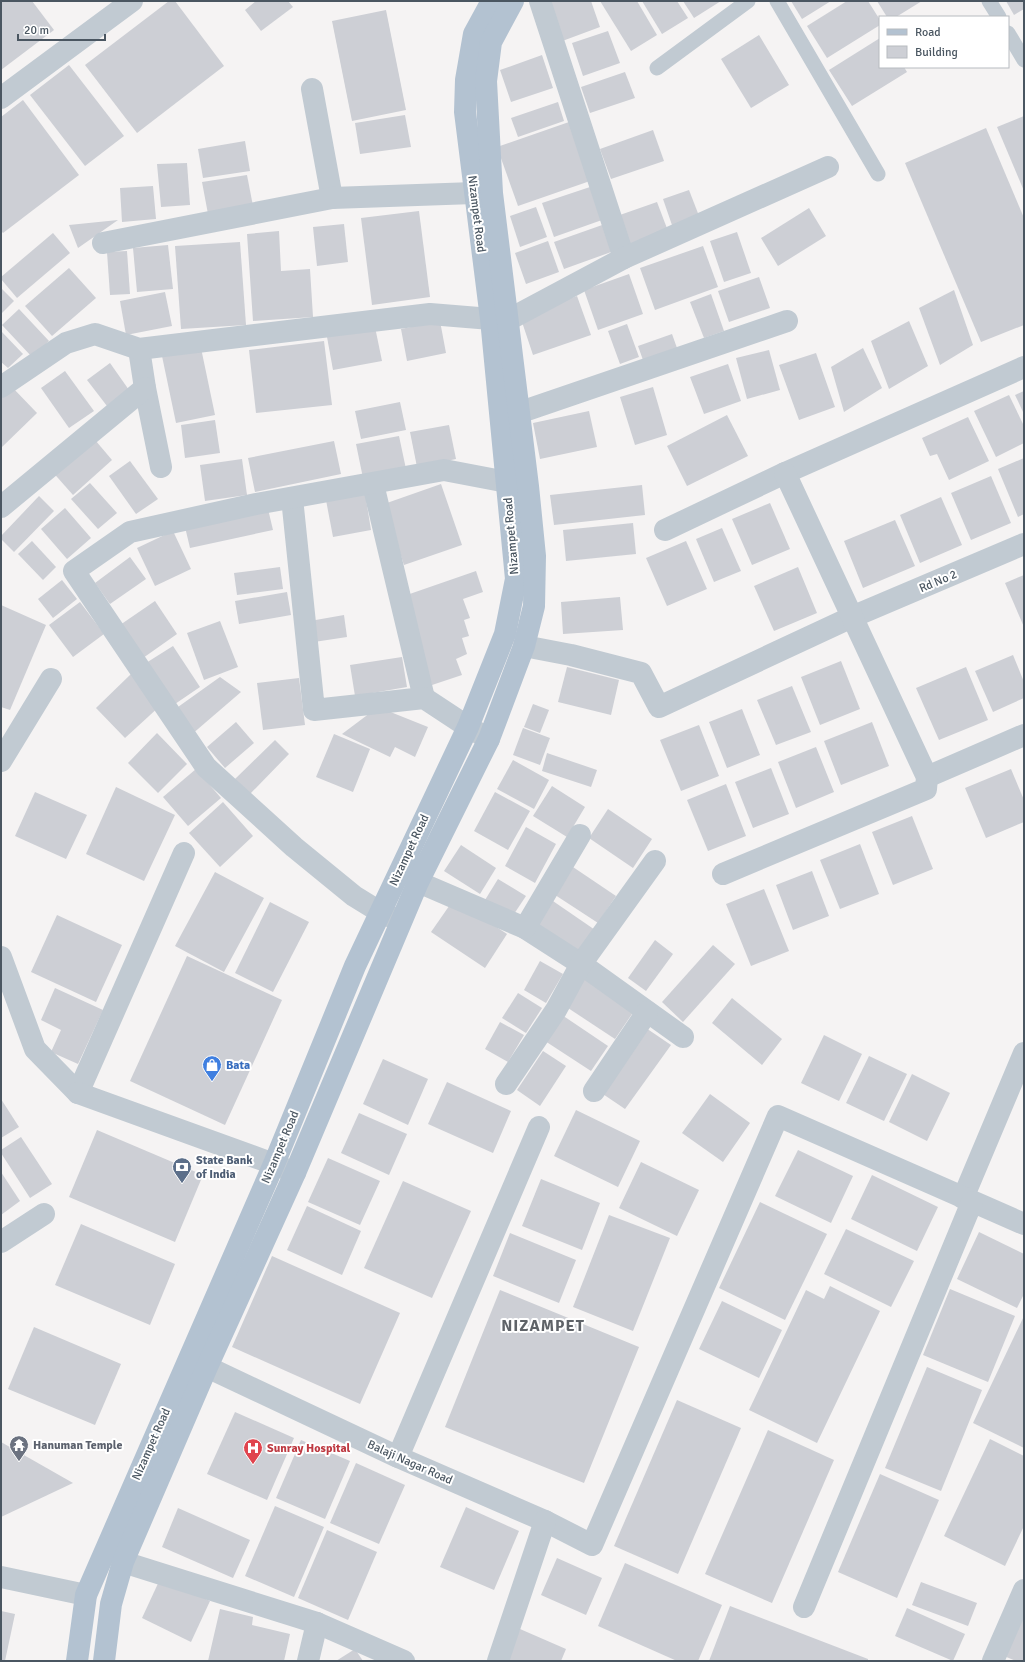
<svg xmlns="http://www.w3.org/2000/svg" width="1025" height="1662" viewBox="0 0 1025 1662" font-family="Signika,sans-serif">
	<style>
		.building { fill: #cdcfd5 }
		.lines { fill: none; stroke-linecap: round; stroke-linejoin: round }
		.lane { stroke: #c1cad2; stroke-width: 15 }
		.street { stroke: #c1cad2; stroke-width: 22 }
		.primary { stroke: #b3c2d1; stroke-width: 22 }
		.labels { text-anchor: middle; stroke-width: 4; stroke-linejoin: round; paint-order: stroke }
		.street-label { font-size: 12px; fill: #4a5661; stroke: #fff }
		.shop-label { font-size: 12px; font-weight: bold; fill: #366cbe; stroke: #fff; text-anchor: start }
		.service-label { font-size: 12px; font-weight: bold; fill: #4e5e75; stroke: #fff; text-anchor: start }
		.worship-label { font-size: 12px; font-weight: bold; fill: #5b616d; stroke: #fff; text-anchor: start }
		.health-label { font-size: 12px; font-weight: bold; fill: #be3a42; stroke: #fff; text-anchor: start }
		.district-label { font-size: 16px; font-weight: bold; letter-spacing: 1px; fill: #5f6368; stroke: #fff }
	</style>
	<rect width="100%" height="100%" fill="#f5f3f3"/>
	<g class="building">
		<polygon points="1,1 32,1 54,30 1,70"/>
		<polygon points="169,1 175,1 224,66 137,133 85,65"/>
		<polygon points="256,1 288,1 293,7 261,31 245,10"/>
		<polygon points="543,1 591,1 600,27 557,43"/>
		<polygon points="600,1 637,1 657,35 631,51"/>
		<polygon points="642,1 677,1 688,18 662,34"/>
		<polygon points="683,1 721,1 694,18"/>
		<polygon points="791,1 831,1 802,19"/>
		<polygon points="847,1 868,1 880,20 880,25 827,58 807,26"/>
		<polygon points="877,1 922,1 896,17 887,17"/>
		<polygon points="1006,1 1024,1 1024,9 1014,15"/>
		<polygon points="386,10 406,110 352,121 332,21"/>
		<polygon points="608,31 620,63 583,76 572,43"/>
		<polygon points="759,35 789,85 751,108 721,59"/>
		<polygon points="880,38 880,67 904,67 907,72 852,106 829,70"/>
		<polygon points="542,55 553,88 511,102 500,70"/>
		<polygon points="69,65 124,136 85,166 30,95"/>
		<polygon points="625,72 635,98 590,113 581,87"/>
		<polygon points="23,100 79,175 3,233 1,231 1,117"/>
		<polygon points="558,102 564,121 518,137 511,118"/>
		<polygon points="405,115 411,147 360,154 355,123"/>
		<polygon points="1024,116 1024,191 997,127"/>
		<polygon points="569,122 590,181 518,206 497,147"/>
		<polygon points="986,128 1024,218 1024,325 981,342 905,163"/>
		<polygon points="653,130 664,161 611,179 600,149"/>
		<polygon points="245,141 250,171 203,178 198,149"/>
		<polygon points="187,163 190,205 161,207 157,164"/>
		<polygon points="247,175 253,206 208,214 202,182"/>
		<polygon points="153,186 156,219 122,222 120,188"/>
		<polygon points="590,187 602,220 554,237 542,203"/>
		<polygon points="689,190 701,221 674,231 663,199"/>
		<polygon points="657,202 668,231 627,245 617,216"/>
		<polygon points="536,207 547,237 520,247 510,216"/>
		<polygon points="809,208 826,236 778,266 761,238"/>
		<polygon points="419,211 430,297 372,305 361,218"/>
		<polygon points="118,220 78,248 69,225"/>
		<polygon points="344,224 348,262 317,266 313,227"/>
		<polygon points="605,224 614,251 564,269 554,242"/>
		<polygon points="279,231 281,271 310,269 313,317 253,321 247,234"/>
		<polygon points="737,232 751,273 724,282 710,241"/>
		<polygon points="53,233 70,253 17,298 1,279 1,277"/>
		<polygon points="548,241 559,272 526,284 515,253"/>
		<polygon points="240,242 246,325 181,329 175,246"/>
		<polygon points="168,245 173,289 137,292 133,248"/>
		<polygon points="703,246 718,287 655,310 640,268"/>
		<polygon points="127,251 130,294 110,295 107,252"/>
		<polygon points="69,268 96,298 52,336 25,306"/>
		<polygon points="629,274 643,314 598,330 584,290"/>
		<polygon points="759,277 770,308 729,322 718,291"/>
		<polygon points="1,288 14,301 1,314"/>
		<polygon points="954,290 973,345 940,365 919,308"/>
		<polygon points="165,292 172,326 126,335 120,301"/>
		<polygon points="711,294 724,331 704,338 690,302"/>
		<polygon points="577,296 591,335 533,355 520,316"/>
		<polygon points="19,309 49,341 32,357 2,325"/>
		<polygon points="440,321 446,353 407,361 401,329"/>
		<polygon points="909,321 928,366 889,389 871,341"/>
		<polygon points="627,324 639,357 620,364 608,331"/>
		<polygon points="375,327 382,361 333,370 327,337"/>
		<polygon points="1,331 23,354 8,368 1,362"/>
		<polygon points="672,334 677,348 643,360 638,346"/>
		<polygon points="324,341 332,405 256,413 249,350"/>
		<polygon points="201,348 215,415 176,423 162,356"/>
		<polygon points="863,348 882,388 844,412 831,367"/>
		<polygon points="769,350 780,390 747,399 736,358"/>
		<polygon points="816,353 835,407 799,420 779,365"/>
		<polygon points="110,363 129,390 107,406 87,380"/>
		<polygon points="728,364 741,401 704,414 690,377"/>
		<polygon points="65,371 94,411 69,428 41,388"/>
		<polygon points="11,386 37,413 1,448 1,396"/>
		<polygon points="653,387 667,435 635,445 620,397"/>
		<polygon points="1024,391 1024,414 1015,395"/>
		<polygon points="1009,395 1024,426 1024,443 996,457 974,411"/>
		<polygon points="400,402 406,430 361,439 355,411"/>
		<polygon points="589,411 597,447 540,459 533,423"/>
		<polygon points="727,415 748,456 687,486 667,446"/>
		<polygon points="968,417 989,461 949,480 937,454 930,456 922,438"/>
		<polygon points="215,420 220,453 185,458 181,425"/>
		<polygon points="449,425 456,459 417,467 410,432"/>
		<polygon points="90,434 112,460 73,495 50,469"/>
		<polygon points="399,436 406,469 363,478 356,444"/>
		<polygon points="334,441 341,474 255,492 248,458"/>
		<polygon points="1024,458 1024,514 1018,517 998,469"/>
		<polygon points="242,459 247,495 205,501 200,465"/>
		<polygon points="130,461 158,499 136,514 109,476"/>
		<polygon points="991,476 1011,523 971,540 951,493"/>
		<polygon points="90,483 117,513 98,529 71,499"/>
		<polygon points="441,484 462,545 404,565 384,504"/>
		<polygon points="642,485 645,515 554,525 550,495"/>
		<polygon points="365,493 371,530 333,537 326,500"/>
		<polygon points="39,496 54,511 14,552 1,539 1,536"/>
		<polygon points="941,497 962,545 920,563 900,515"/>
		<polygon points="770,503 790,549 752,565 732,519"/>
		<polygon points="65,508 91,538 67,559 41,529"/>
		<polygon points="268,509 273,530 190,548 185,527"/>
		<polygon points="895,520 915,566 863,588 844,541"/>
		<polygon points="633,523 636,554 566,561 563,530"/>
		<polygon points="722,528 741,571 714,582 696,539"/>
		<polygon points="173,531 191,569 155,586 137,548"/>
		<polygon points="32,541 56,567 43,580 18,554"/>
		<polygon points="686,541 707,589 667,606 646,558"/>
		<polygon points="130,557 146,579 110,604 95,583"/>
		<polygon points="280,567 283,589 237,595 234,573"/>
		<polygon points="798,567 817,613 774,631 754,586"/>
		<polygon points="476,571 483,592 463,599 470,618 464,620 469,636 462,638 467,654 456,659 462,675 432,685 401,597"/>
		<polygon points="1024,575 1024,627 1005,583"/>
		<polygon points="62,580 77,599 53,618 38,599"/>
		<polygon points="287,592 291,615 239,624 235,601"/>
		<polygon points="620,597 623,630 563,634 561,602"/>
		<polygon points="155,601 177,634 143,658 120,625"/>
		<polygon points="80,602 104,634 73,657 49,625"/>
		<polygon points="1,605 46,625 10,710 1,707"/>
		<polygon points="344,615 347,637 314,642 310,621"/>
		<polygon points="220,621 238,667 204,680 187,633"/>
		<polygon points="173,646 200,687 175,704 146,663"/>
		<polygon points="1013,655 1024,682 1024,698 993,712 975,671"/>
		<polygon points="402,657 407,687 355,696 350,665"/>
		<polygon points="841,661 860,709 820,725 801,677"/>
		<polygon points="567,667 619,680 611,715 558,702"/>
		<polygon points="966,667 988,720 939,740 916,688"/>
		<polygon points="131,674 161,705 125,738 96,708"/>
		<polygon points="220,677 241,692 191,735 171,712"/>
		<polygon points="299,678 305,725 263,730 257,683"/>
		<polygon points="792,686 811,732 776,745 757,700"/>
		<polygon points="533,704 549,710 540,733 524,727"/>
		<polygon points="378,707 428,727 415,757 395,747 390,757 342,734"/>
		<polygon points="742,709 760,755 727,768 709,722"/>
		<polygon points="236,722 254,743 225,768 207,747"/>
		<polygon points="872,722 889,766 841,785 824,741"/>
		<polygon points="699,725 719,776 681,791 660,740"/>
		<polygon points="523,728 550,738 540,765 513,755"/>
		<polygon points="157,733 187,764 158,793 128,763"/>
		<polygon points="334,734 370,749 353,792 316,777"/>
		<polygon points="275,740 289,754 250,794 235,779"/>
		<polygon points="816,747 834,792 796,808 778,762"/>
		<polygon points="547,753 597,770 591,787 542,771"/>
		<polygon points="513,760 549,780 534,809 497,789"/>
		<polygon points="771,768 789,814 753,828 735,782"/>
		<polygon points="196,769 221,798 188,826 163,797"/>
		<polygon points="1011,769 1024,800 1024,822 986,838 965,788"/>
		<polygon points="726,784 746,836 708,851 687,800"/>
		<polygon points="552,786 585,807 567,837 533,816"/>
		<polygon points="116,787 175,815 144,881 86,854"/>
		<polygon points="35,792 87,815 66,859 15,836"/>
		<polygon points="495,792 530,811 508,850 474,831"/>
		<polygon points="223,802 253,836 220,867 189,833"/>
		<polygon points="608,809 652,839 633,868 589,838"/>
		<polygon points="912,816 933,869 893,885 872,832"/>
		<polygon points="526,827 556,844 535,883 505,866"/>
		<polygon points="860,844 879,894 840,909 820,860"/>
		<polygon points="461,845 496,868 480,894 444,871"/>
		<polygon points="567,863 616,896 598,923 549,891"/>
		<polygon points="812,871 829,916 793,930 776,885"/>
		<polygon points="215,872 264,898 224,972 175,946"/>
		<polygon points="498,879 526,896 512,917 485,900"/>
		<polygon points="764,889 789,951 751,966 726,904"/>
		<polygon points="454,899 507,934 485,968 431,932"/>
		<polygon points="550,899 598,932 580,959 531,926"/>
		<polygon points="270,902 309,922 273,992 235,973"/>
		<polygon points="57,915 122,945 96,1002 31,972"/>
		<polygon points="655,940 673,954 646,991 628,978"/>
		<polygon points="713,945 735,964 683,1022 662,1002"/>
		<polygon points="187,956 282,1000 225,1125 130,1081"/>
		<polygon points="540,961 563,974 546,1003 524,990"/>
		<polygon points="584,978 634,1011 615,1039 565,1006"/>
		<polygon points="55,988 103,1010 78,1064 51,1052 61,1030 41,1020"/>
		<polygon points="518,993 542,1008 526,1033 502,1018"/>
		<polygon points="732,998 782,1039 762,1065 712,1023"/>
		<polygon points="562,1015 608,1046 591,1071 545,1041"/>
		<polygon points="500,1022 524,1035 508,1062 485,1049"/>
		<polygon points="643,1026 671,1045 625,1109 597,1090"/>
		<polygon points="824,1035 862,1054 839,1101 801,1083"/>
		<polygon points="543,1051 566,1066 540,1106 517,1090"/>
		<polygon points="869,1056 907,1074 884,1121 846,1103"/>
		<polygon points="383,1059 428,1079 408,1125 363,1104"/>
		<polygon points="912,1074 950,1093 927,1141 889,1122"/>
		<polygon points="447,1082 511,1111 493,1153 428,1124"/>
		<polygon points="710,1094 750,1123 723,1162 682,1133"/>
		<polygon points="1,1099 19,1127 1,1138"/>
		<polygon points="576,1110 640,1141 618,1187 554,1156"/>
		<polygon points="359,1113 407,1134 389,1175 341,1153"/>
		<polygon points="97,1130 203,1175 175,1242 69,1197"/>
		<polygon points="21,1137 52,1184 30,1198 1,1153 1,1150"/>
		<polygon points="798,1150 853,1176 831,1223 775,1196"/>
		<polygon points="328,1158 380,1181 360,1225 308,1202"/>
		<polygon points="641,1162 699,1190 677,1236 619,1208"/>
		<polygon points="1,1172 20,1201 1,1215"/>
		<polygon points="872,1175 938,1207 917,1251 851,1219"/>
		<polygon points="541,1179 600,1203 582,1250 522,1226"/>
		<polygon points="403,1181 471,1211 432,1298 364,1268"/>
		<polygon points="760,1202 827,1234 785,1320 719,1288"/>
		<polygon points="307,1206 361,1231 342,1275 287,1250"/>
		<polygon points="609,1215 670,1238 633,1331 573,1307"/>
		<polygon points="81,1224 175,1264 150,1325 55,1285"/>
		<polygon points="846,1229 914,1261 891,1307 824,1274"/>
		<polygon points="979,1232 1024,1254 1024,1294 1017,1308 957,1279"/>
		<polygon points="510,1233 576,1260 559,1303 493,1276"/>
		<polygon points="272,1256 400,1313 360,1404 232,1347"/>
		<polygon points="830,1286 880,1311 817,1443 749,1410 806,1290 824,1299"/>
		<polygon points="950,1289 1015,1316 988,1382 923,1355"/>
		<polygon points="500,1290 639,1347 584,1483 445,1427"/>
		<polygon points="722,1301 782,1330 759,1378 699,1349"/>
		<polygon points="1024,1316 1024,1448 973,1423"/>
		<polygon points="34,1327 121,1364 95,1425 8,1389"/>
		<polygon points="927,1367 982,1390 941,1491 885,1468"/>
		<polygon points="677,1400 741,1428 678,1574 614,1546"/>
		<polygon points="235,1412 294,1438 267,1500 207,1474"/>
		<polygon points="768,1430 834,1460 772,1603 705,1574"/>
		<polygon points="990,1439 1024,1456 1024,1526 1005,1566 944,1536"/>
		<polygon points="301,1440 350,1461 325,1519 276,1498"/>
		<polygon points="1,1442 73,1483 1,1517"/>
		<polygon points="356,1463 405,1485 379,1544 330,1523"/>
		<polygon points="880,1474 939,1500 897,1598 838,1572"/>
		<polygon points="275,1506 324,1527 294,1597 245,1576"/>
		<polygon points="466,1507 519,1531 494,1590 440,1567"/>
		<polygon points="178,1508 250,1540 233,1578 162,1547"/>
		<polygon points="327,1530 377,1552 348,1620 298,1598"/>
		<polygon points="557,1558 602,1578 586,1615 541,1595"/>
		<polygon points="625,1563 722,1605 698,1661 677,1661 598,1626"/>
		<polygon points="161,1577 210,1601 191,1642 142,1618"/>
		<polygon points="921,1582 977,1603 968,1626 912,1605"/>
		<polygon points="730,1606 868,1659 868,1661 709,1661"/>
		<polygon points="907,1608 965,1634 953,1661 895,1636"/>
		<polygon points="220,1609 253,1617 252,1625 290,1634 284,1661 208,1661"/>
		<polygon points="1024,1610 1024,1661 1016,1661 1004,1656"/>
		<polygon points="1,1611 15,1614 5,1661 1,1661"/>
		<polygon points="520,1629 566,1649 561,1661 506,1661"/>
		<polygon points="355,1649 363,1661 336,1661"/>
	</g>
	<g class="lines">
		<g class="lane">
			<polyline points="777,1 878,174"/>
			<polyline points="989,1 999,17"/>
			<polyline points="1008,33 1024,60"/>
			<polyline points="657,68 748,1"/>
		</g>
		<g class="street">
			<polyline points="540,1 624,258"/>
			<polyline points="312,89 332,198"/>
			<polyline points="1,98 132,1"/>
			<polyline points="103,243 332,198 474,193"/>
			<polyline points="508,320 624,258 828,167"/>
			<polyline points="139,349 145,388 161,467"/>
			<polyline points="1,387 66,343 95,334 139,349 430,314 491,319"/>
			<polyline points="518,413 787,321"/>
			<polyline points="373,484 424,698"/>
			<polyline points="292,498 314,710 424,698 468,727 489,739"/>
			<polyline points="1,507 145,388"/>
			<polyline points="665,530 785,473 1024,367"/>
			<polyline points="524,646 571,655 641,673 659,707 852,617 1024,544"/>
			<polyline points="1,761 51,679"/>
			<polyline points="927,777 1024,735"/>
			<polyline points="723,874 926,789 927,777 785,473"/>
			<polyline points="418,882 525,928 581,964 683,1037"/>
			<polyline points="398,920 380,912 354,896 294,847 206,767 74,571 130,532 256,504 444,470 507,482"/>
			<polyline points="525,928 580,835"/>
			<polyline points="1,957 35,1049 78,1093 184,853"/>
			<polyline points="506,1084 556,1010 581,964 655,861"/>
			<polyline points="594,1091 647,1012"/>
			<polyline points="78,1093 274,1164 295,1173"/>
			<polyline points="963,1198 1024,1053"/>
			<polyline points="1,1242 44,1214"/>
			<polyline points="207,1367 398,1457 545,1521 592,1545 778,1116 1024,1224"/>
			<polyline points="398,1457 539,1127"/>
			<polyline points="123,1562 317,1623 404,1661"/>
			<polyline points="1,1577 86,1595"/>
			<polyline points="804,1607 972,1202"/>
			<polyline points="308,1661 317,1623"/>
			<polyline points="498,1661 545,1521"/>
			<polyline points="993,1661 1024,1590"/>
		</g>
		<g class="primary">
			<polyline points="77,1661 86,1595 274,1164 355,966 468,727 505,634 516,579 491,319 465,112 466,80 474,34 492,1"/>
			<polyline points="104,1661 111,1604 123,1562 207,1367 295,1173 418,882 489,739 524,646 534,606 535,556 528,486 492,193 486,81 491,42 513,1"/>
		</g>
	</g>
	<defs>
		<symbol id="shop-pin" viewBox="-11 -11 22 30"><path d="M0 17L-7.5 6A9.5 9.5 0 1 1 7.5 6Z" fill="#3f7fe0" stroke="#fff"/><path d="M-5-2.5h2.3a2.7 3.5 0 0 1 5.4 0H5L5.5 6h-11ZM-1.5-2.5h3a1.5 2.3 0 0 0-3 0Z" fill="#fff"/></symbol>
		<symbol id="bank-pin" viewBox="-11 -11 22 30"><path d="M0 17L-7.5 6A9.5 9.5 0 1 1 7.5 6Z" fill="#5c6f8a" stroke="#fff"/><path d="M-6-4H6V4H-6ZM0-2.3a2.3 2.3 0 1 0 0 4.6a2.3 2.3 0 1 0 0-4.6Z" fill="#fff"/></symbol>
		<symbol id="temple-pin" viewBox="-11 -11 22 30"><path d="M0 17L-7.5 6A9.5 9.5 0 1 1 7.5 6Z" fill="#6b7280" stroke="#fff"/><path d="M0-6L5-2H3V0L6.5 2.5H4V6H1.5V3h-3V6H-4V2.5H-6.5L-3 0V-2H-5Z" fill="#fff"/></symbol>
		<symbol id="hospital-pin" viewBox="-11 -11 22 30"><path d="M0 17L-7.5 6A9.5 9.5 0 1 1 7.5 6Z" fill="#e0444e" stroke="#fff"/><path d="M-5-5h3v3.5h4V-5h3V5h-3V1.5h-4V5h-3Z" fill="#fff"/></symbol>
	</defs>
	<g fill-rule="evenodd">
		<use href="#shop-pin" x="201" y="1054" width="22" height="30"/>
		<use href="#bank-pin" x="171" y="1156" width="22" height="30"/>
		<use href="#temple-pin" x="8" y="1434" width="22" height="30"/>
		<use href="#hospital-pin" x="242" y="1437" width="22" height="30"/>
	</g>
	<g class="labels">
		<g class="street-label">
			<text transform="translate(477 214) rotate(83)" y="4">Nizampet Road</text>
			<text transform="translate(511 536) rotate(-95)" y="4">Nizampet Road</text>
			<text transform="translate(938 581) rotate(-23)" y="4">Rd No 2</text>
			<text transform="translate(409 850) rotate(-65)" y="4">Nizampet Road</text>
			<text transform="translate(280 1147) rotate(-67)" y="4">Nizampet Road</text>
			<text transform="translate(151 1444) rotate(-66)" y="4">Nizampet Road</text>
			<text transform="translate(410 1462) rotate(24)" y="4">Balaji Nagar Road</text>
		</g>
		<g class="shop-label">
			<text x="226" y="1069">Bata</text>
		</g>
		<g class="service-label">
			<text x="196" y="1164">State Bank<tspan x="196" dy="14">of India</tspan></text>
		</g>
		<g class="worship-label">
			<text x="33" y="1449">Hanuman Temple</text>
		</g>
		<g class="health-label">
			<text x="267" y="1452">Sunray Hospital</text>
		</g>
		<g class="district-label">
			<text x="543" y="1331">NIZAMPET</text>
		</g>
	</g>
	<rect width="1025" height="1662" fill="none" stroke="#4a5661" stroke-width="4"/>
	<rect x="879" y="16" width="130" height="52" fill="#ffffff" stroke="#b7bbc0"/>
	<rect x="887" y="29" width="20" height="6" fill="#b3c2d1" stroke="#b7bbc0"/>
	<text x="915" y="36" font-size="12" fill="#4a5661">Road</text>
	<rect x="887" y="46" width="20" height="12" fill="#cdcfd5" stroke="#b7bbc0"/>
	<text x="915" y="56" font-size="12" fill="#4a5661">Building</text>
	<path d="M18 34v6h87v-6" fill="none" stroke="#4a5661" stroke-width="2"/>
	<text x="24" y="34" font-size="12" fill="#4a5661" stroke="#ffffff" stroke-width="3" paint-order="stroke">20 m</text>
</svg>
